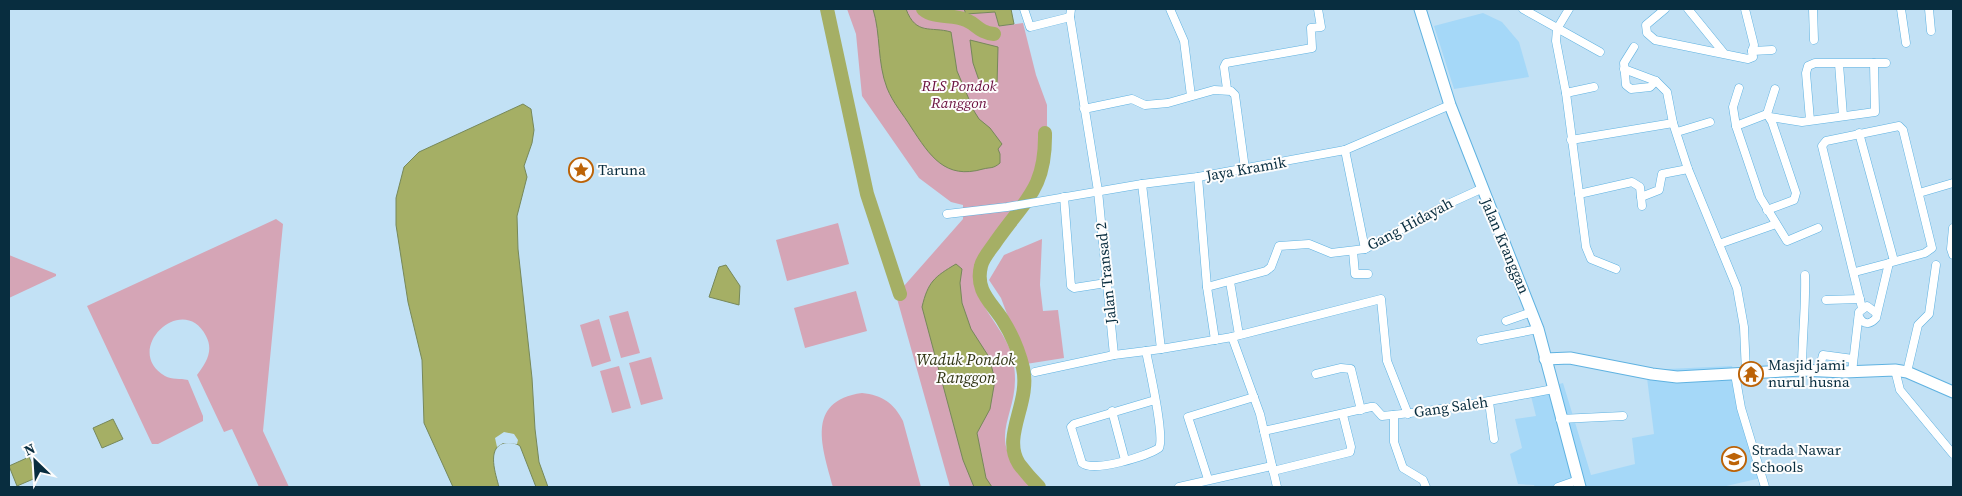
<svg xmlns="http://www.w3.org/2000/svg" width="1962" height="496" viewBox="0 0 1962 496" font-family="'Source Serif 4',serif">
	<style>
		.built { fill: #a5d8f8 }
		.green { fill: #d5a5b6 }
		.water { fill: #a5af65; stroke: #76885a }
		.pier { fill: #c2e1f5 }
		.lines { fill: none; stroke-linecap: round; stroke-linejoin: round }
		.river { stroke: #a5af65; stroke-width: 14 }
		.street-casing { stroke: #5fb2e1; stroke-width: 9 }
		.secondary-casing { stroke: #5fb2e1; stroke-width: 13 }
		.street { stroke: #fff; stroke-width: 8 }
		.secondary { stroke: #fff; stroke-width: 11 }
		.labels { text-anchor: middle; stroke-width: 4; stroke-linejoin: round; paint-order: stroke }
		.park-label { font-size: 15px; font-style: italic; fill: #6a0f3e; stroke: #fdfdfd }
		.street-label { font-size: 15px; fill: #082d3f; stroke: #fdfdfd }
		.poi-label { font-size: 15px; fill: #082d3f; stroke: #fdfdfd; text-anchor: start }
		.water-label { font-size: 16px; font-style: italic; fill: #313514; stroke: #fdfdfd }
	</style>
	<rect width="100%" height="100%" fill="#c2e1f5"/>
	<g class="built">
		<polygon points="1483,13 1502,22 1519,42 1529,77 1454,89 1434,26"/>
		<polygon points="1732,366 1748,442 1761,478 1722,487 1535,487 1534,485 1518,484 1510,454 1522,448 1515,419 1536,416 1530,392 1563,383 1591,475 1635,464 1632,438 1654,434 1646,370"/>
	</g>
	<g class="green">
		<path d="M847 9H964L966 14 995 12 999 26 1023 23 1036 75 1047 105V132L1040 134 1041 161 1032 188 977 266C969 305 1006 325 1013 360 1025 418 977 432 1032 487H950L896 295 963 219V205L951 202 919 178 862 96 856 34Z"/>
		<path d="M276 219 283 224 263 431 289 487H259L232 429 224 432 197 375C206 363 214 351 206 336 183 291 121 350 165 376 172 380 180 378 188 380L203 416V421L158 444H152L87 306Z"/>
		<polygon points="838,223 849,264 787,281 776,240"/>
		<polygon points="1042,239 1040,285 1043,311 1058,310 1064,358 1026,364 1001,298 989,280 1004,255"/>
		<polygon points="9,255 56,274 56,276 9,298"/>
		<polygon points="856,291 867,331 805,348 794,308"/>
		<polygon points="628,311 640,353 621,358 609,316"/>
		<polygon points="599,319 611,361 592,367 580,325"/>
		<polygon points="651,357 663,399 641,405 629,363"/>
		<polygon points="619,366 631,408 612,413 600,371"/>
		<path d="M862 393C882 395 894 403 903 421L921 487H833C823 449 804 401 862 393Z"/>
	</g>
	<g class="water">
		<path d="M873 9H906C916 36 931 26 951 32L957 71 974 111 979 119 990 128 1002 144 998 149 1000 154V163C993 169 991 167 983 169 945 180 930 156 911 127 903 114 893 103 887 88 877 62 881 35 873 9Z"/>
		<polygon points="964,9 1011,9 1014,24 999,26 995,12 966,14"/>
		<polygon points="970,40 998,47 997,85 982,89 973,63"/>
		<path d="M523 104 531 109 534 130 532 143 524 166 527 177 517 216 518 249 532 378 535 429 539 462 548 487H536L520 446C516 443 510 442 504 443 486 448 496 475 499 487H453L424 423 422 360 408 302 396 225V198L404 167 419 152Z"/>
		<path d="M956 264 962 269 960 283 962 303 971 329 989 357 995 380 990 409 977 433 986 478 992 487H974L963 460 922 307C928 282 934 277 956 264Z"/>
		<polygon points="726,265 740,286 739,305 709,297 719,267"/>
		<polygon points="113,419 123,439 102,448 93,428"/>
		<polygon points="29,457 38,477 17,486 9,466"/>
	</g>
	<polygon class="pier" points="504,432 514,434 518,440 517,444 503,443 497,447 495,438"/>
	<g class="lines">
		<g class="river">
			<polyline points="827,9 867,194 900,294"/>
			<path d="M923 9C935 19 952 14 966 20 978 25 978 32 994 34"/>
			<path d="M1039 487C1032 480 1025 472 1019 464 1001 436 1031 403 1023 368 1019 352 1011 333 1002 319 990 301 975 290 981 266 983 257 992 248 997 240 1026 199 1046 188 1045 133"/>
		</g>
		<defs>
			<g id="street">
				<polyline points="1024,9 1030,27 1070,17"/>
				<polyline points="1071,9 1070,17 1098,191 1114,355"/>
				<polyline points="1170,9 1184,41 1191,96"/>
				<polyline points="1523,9 1600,52"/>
				<polyline points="1569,9 1557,29 1556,41 1566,93 1586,247 1591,259 1616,269"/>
				<polyline points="1665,9 1646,25 1647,33 1655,40 1748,59 1753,57 1752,51"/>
				<polyline points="1688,9 1723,52"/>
				<polyline points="1745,9 1754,45 1752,51 1772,50"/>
				<polyline points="1813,9 1814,40"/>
				<polyline points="1901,9 1906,43"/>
				<polyline points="1929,9 1931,31"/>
				<polyline points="1634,47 1624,63 1626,85 1631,89 1650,87 1656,81"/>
				<polyline points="1839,64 1843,116"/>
				<polyline points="1624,69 1656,81 1667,92 1673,123 1688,169 1737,288 1744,327 1746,373"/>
				<polyline points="1739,88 1733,107 1736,126 1760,197 1787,241 1818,228"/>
				<polyline points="1227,89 1224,67 1226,63 1312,48 1311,28 1321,27 1318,9"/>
				<polyline points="1566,93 1594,87"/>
				<polyline points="1084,109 1132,99 1145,105 1168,103 1214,90 1231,91 1235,95 1245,169"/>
				<polyline points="1770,117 1802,122 1875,112 1874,63"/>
				<polyline points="1810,120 1806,73 1808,66 1815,63 1886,63"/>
				<polyline points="1736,126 1767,114"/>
				<polyline points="1677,132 1710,122"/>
				<polyline points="1859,133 1894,261"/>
				<polyline points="1571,140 1673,123"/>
				<polyline points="1345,150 1365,249"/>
				<polyline points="1198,177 1207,287 1215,340"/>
				<polyline points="1142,184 1161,349 1232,337 1260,414 1277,487"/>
				<polyline points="1919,193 1953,183"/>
				<polyline points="1579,194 1632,182 1640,187 1642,206"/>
				<polyline points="1064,197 1071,286 1074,288 1106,283"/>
				<polyline points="1641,197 1659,190 1662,174 1688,169"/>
				<polyline points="1767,210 1794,200 1796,193 1772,122 1767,114 1775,89"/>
				<polyline points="947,214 1007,207 1142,184 1198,177 1345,150 1450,105"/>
				<polyline points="1953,228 1951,249 1953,255"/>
				<polyline points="1719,244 1776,224"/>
				<polyline points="1353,251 1355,274 1368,274"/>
				<polyline points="1855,272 1889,263"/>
				<polyline points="1230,282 1239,335"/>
				<polyline points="1207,287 1266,271 1271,267 1279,246 1309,244 1331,253 1365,249 1448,204 1481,189"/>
				<polyline points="1826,300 1860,299"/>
				<path d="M1859 317C1864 325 1870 325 1876 318L1889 263 1925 253 1932 248 1903 130 1899 126 1826 141 1822 146 1862 308"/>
				<polyline points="1506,321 1532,312"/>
				<polyline points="1232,337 1381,299 1387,361 1408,414"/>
				<polyline points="1481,340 1538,329"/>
				<path d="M1802 370C1802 338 1806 307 1805 275"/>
				<polyline points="1819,370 1823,355 1853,359"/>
				<polyline points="1895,370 1900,390 1953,454"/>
				<polyline points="1035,372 1114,355 1146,351"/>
				<polyline points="1852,372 1859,312 1867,306 1875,312"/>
				<polyline points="1907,372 1918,325 1929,314 1936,265"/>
				<polyline points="1316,374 1341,368 1351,369 1361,410"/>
				<polyline points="1735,374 1741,408 1765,487"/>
				<path d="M1155 400 1074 424 1071 427 1082 463C1093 473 1147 456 1159 448 1165 436 1149 367 1146 351L1161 349"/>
				<polyline points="1489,402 1494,439"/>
				<polyline points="1112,411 1125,460"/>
				<polyline points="1394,415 1394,442 1403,468 1423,480 1426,487"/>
				<polyline points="1560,419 1623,416"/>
				<path d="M1264 431 1371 407H1374L1382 416C1440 411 1496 400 1553 389"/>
				<polyline points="1273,471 1350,452 1351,447 1343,415"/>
				<polyline points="1208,479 1188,417 1254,397"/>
				<polyline points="1179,487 1272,466"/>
				<polyline points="1558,487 1578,480"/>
			</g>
			<g id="secondary">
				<polyline points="1420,9 1450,105 1538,329 1580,487"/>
				<polyline points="1545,359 1570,358 1652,374 1677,377 1802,370 1844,372 1895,370 1907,372 1953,392"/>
			</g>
		</defs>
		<use href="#street" class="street-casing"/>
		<use href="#secondary" class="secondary-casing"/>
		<use href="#street" class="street"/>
		<use href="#secondary" class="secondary"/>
	</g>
	<defs>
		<symbol id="sight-ring" viewBox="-11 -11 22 22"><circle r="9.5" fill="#fdfdfd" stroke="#bc6206" stroke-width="1.5"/><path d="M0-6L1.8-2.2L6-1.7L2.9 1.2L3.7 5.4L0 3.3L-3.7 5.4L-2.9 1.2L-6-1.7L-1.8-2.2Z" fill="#bc6206"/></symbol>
		<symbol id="temple-ring" viewBox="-11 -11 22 22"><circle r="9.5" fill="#fdfdfd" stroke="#bc6206" stroke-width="1.5"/><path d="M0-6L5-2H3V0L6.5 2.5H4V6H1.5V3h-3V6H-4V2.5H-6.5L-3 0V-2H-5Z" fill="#bc6206"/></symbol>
		<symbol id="school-ring" viewBox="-11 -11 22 22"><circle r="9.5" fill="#fdfdfd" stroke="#bc6206" stroke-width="1.5"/><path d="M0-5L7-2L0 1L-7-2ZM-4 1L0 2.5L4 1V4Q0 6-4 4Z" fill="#bc6206"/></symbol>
	</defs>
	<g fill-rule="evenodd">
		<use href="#sight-ring" x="567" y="156" width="28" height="28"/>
		<use href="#temple-ring" x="1737" y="360" width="28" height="28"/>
		<use href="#school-ring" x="1720" y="445" width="28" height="28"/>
	</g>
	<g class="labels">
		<g class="park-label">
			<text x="959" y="91">RLS Pondok<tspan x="959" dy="17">Ranggon</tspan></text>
		</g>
		<g class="street-label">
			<text transform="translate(1246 169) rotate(-10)" y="5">Jaya Kramik</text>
			<text transform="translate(1410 224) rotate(-28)" y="5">Gang Hidayah</text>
			<text transform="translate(1505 246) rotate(67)" y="5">Jalan Kranggan</text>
			<text transform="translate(1106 273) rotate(-96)" y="5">Jalan Transad 2</text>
			<text transform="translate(1451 407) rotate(-8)" y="5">Gang Saleh</text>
		</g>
		<g class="poi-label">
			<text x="598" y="175">Taruna</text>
			<text x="1768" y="370">Masjid jami<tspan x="1768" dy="17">nurul husna</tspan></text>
			<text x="1752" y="455">Strada Nawar<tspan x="1752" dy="17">Schools</tspan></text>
		</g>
		<g class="water-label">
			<text x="966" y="365">Waduk Pondok<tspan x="966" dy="18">Ranggon</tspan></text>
		</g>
	</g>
	<rect width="1962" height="496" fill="none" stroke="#082d3f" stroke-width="20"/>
	<g transform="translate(35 461) rotate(335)" stroke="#fdfdfd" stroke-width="4" paint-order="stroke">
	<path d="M0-4L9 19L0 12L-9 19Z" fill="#082d3f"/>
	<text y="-8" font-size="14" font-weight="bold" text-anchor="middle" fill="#082d3f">N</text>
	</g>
</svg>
